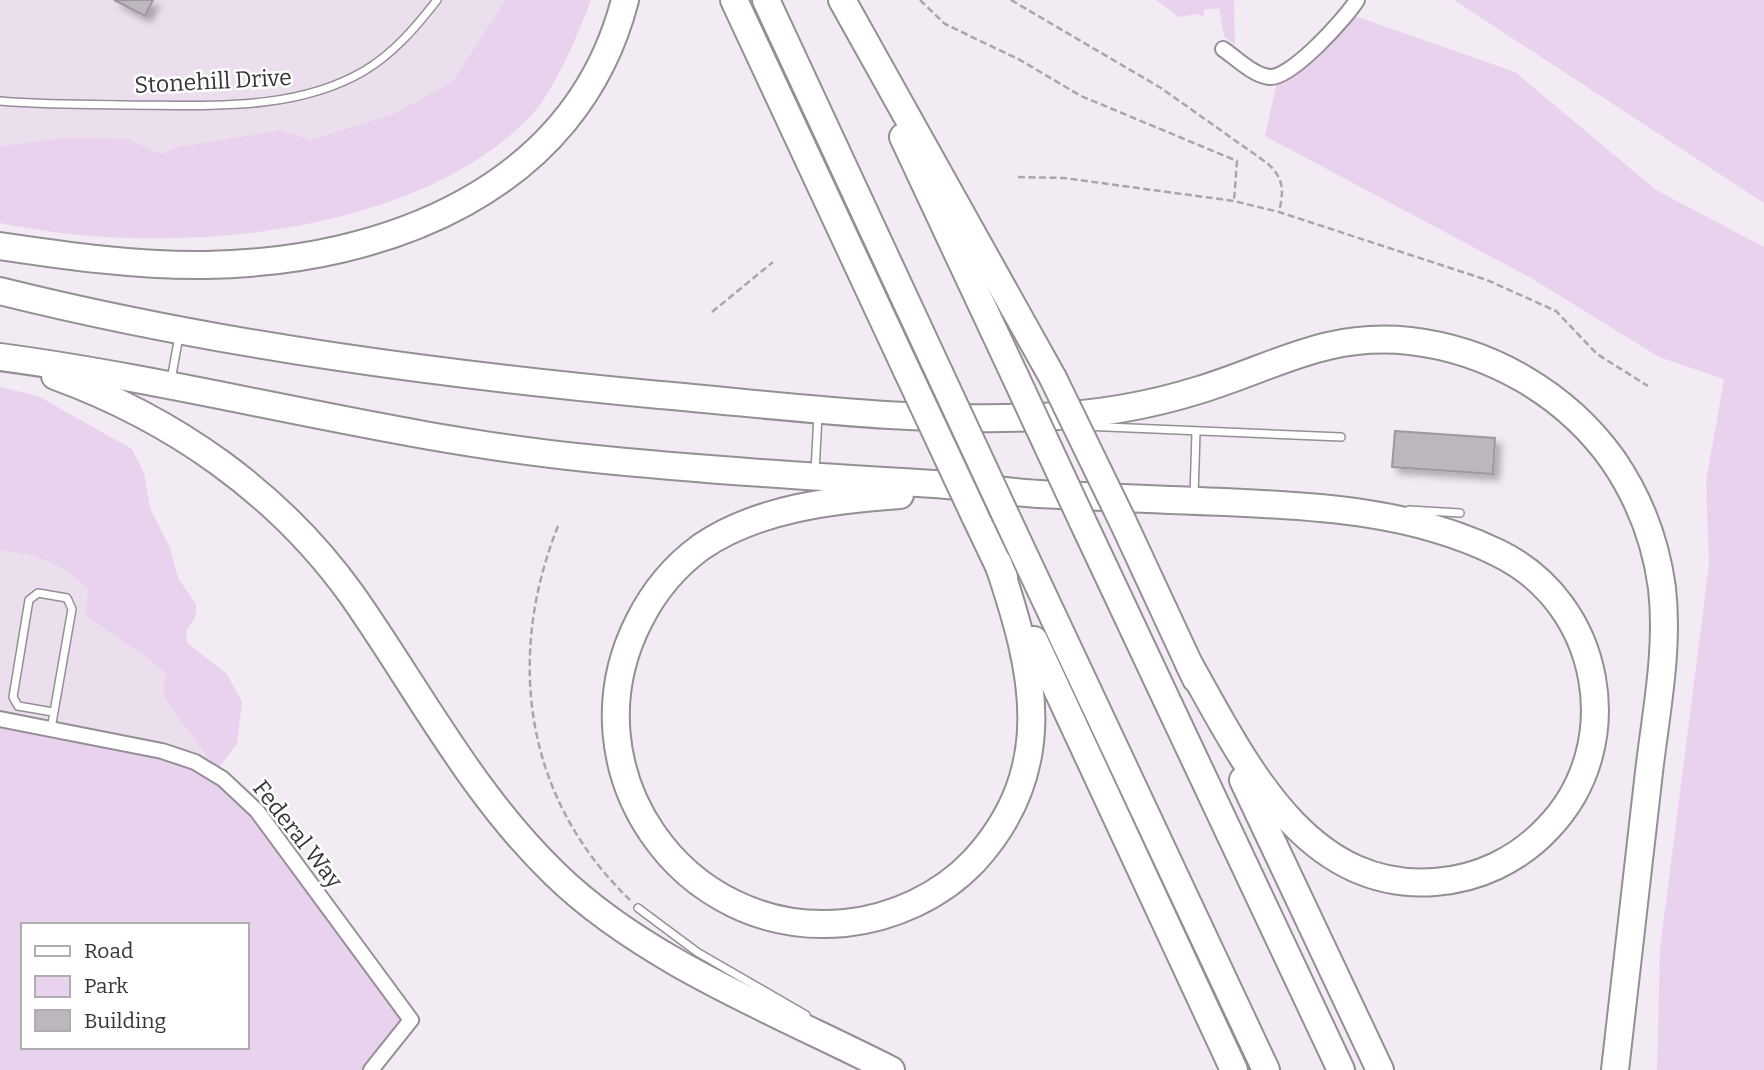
<svg xmlns="http://www.w3.org/2000/svg" width="1764" height="1070" viewBox="0 0 1764 1070" font-family="Bitter,serif">
	<style>
		.built { fill: #ebdfed }
		.green { fill: #e9d2ed; fill-rule: evenodd }
		.building { fill: #bdb6be; stroke: #9d979e; stroke-width: 2; filter: url(#shadow) }
		.lines { fill: none; stroke-linecap: round; stroke-linejoin: round }
		.lane-casing { stroke: #958e96; stroke-width: 10 }
		.street-casing { stroke: #958e96; stroke-width: 18 }
		.highway-casing { stroke: #958e96; stroke-width: 30 }
		.path { stroke: #aaa5ab; stroke-width: 2.5; stroke-dasharray: 7 3.5; stroke-linecap: butt }
		.lane { stroke: #fff; stroke-width: 7 }
		.street { stroke: #fff; stroke-width: 14 }
		.highway { stroke: #fff; stroke-width: 26 }
		.highway-bridge-casing { stroke: #958e96; stroke-width: 30; stroke-linecap: butt }
		.highway-bridge { stroke: #fff; stroke-width: 26 }
		.labels { text-anchor: middle; stroke-width: 5; stroke-linejoin: round; paint-order: stroke }
		.street-label { font-size: 23px; fill: #383538; stroke: #fff }
	</style>
	<defs>
		<filter id="shadow"><feDropShadow dx="6" dy="6" stdDeviation="3.5" flood-color="#0004"/></filter>
	</defs>
	<rect width="100%" height="100%" fill="#f2ebf3"/>
	<g class="built">
		<polygon points="0,0 506,0 452,82 393,114 309,140 281,130 178,147 162,154 127,139 63,138 0,146"/>
		<polygon points="0,550 30,553 65,567 88,589 85,614 98,626 147,656 165,674 217,770 0,721"/>
	</g>
	<g class="green">
		<path d="M506 0H591C577 36 554 94 526 121 405 240 158 257 0 223V146L63 138 127 139 162 154 178 147 281 130 310 140 393 114 452 82Z"/>
		<polygon points="1156,0 1234,0 1235,45 1224,36 1219,8 1204,10 1203,17 1198,14 1179,17"/>
		<polygon points="1454,0 1764,0 1764,203"/>
		<polygon points="1352,15 1515,72 1656,190 1764,247 1764,1070 1657,1070 1660,949 1709,565 1706,482 1724,379 1659,357 1531,278 1265,136 1278,78"/>
		<path d="M0 387 38 396 132 449 144 473 150 508 170 548 178 578 196 604V615L186 632 187 643 227 674 242 702 237 744 217 770 164 697 165 673C141 649 110 637 85 614L88 589C59 561 39 555 0 550Z"/>
		<path d="M0 721 106 741 216 774 255 810 408 1018 373 1070H0ZM23 925H247V1047H23Z"/>
	</g>
	<g class="building">
		<polygon points="114,0 153,0 145,16"/>
		<polygon points="1395,431 1495,438 1493,474 1392,467"/>
	</g>
	<g class="lines">
		<defs>
			<g id="lane">
				<path d="M0 101C43 105 86 104 129 105 207 105 294 112 364 71 394 53 416 27 437 0"/>
				<polyline points="171,380 179,336"/>
				<polyline points="1083,426 1341,437"/>
				<polyline points="815,472 818,415"/>
				<polyline points="1194,497 1196,432"/>
				<polyline points="1409,510 1460,513"/>
				<polyline points="51,729 72,609 67,598 38,593 29,600 13,697 18,706 53,712"/>
				<polyline points="638,908 697,952 806,1015"/>
			</g>
			<g id="street">
				<path d="M1223 49C1236 58 1253 75 1269 77 1290 80 1346 18 1357 0"/>
				<polyline points="0,719 162,751 195,762 223,779 257,811 411,1020 371,1070"/>
			</g>
			<g id="highway">
				<polyline points="734,0 907,371"/>
				<polyline points="766,0 939,372"/>
				<polyline points="842,0 1053,378"/>
				<polyline points="903,137 1015,376"/>
				<path d="M0 246C68 256 137 266 206 265 386 262 576 190 625 0"/>
				<path d="M0 291C217 345 438 374 660 395 787 406 913 423 1040 417 1093 415 1148 406 1199 390 1275 367 1325 332 1410 341 1490 350 1566 394 1613 460 1639 498 1656 543 1662 588 1669 649 1656 712 1649 772 1638 871 1626 971 1615 1070"/>
				<path d="M0 357C196 383 388 438 586 458 702 470 818 477 934 484 969 486 1004 492 1039 494 1101 497 1163 500 1225 502 1317 506 1413 511 1498 553 1602 603 1628 745 1548 828 1518 860 1478 879 1435 882 1304 892 1243 759 1189 664"/>
				<path d="M55 376C173 419 278 492 352 595 418 689 471 793 555 874 644 961 781 1014 891 1070"/>
				<path d="M900 495C833 500 758 508 701 547 675 566 653 593 639 621 564 768 681 939 845 923 893 918 941 896 974 861 1059 768 1034 670 998 563"/>
				<polyline points="974,514 1004,577"/>
				<polyline points="1006,516 1266,1070"/>
				<polyline points="1082,520 1341,1070"/>
				<polyline points="1123,522 1196,679"/>
				<polyline points="1034,640 1234,1070"/>
				<polyline points="1243,780 1380,1070"/>
			</g>
		</defs>
		<use href="#lane" class="lane-casing"/>
		<use href="#street" class="street-casing"/>
		<use href="#highway" class="highway-casing"/>
		<g class="path">
			<polyline points="920,0 945,24 1020,60 1081,96 1237,161 1234,201"/>
			<path d="M1011 0 1161 88 1267 163C1284 178 1284 190 1279 212"/>
			<polyline points="1018,177 1064,178 1234,201 1279,212 1487,280 1556,311 1597,354 1648,386"/>
			<polyline points="712,312 773,262"/>
			<path d="M558 526C505 659 525 799 630 900"/>
		</g>
		<use href="#lane" class="lane"/>
		<use href="#street" class="street"/>
		<use href="#highway" class="highway"/>
		<defs>
			<g id="highway-bridge">
				<polyline points="907,371 974,514"/>
				<polyline points="939,372 1006,516"/>
				<polyline points="1015,376 1082,520"/>
				<polyline points="1053,378 1123,522"/>
			</g>
		</defs>
		<use href="#highway-bridge" class="highway-bridge-casing"/>
		<use href="#highway-bridge" class="highway-bridge"/>
	</g>
	<g class="labels">
		<g class="street-label">
			<text transform="translate(213 81) rotate(-3)" y="8">Stonehill Drive</text>
			<text transform="translate(298 834) rotate(52)" y="8">Federal Way</text>
		</g>
	</g>
	<rect x="21" y="923" width="228" height="126" fill="#ffffff" stroke="#afaeaf" stroke-width="2"/>
	<rect x="35" y="946" width="35" height="10" fill="#ffffff" stroke="#afaeaf" stroke-width="2"/>
	<text x="84" y="958" font-size="21" fill="#383538">Road</text>
	<rect x="35" y="976" width="35" height="21" fill="#e9d2ed" stroke="#afaeaf" stroke-width="2"/>
	<text x="84" y="993" font-size="21" fill="#383538">Park</text>
	<rect x="35" y="1010" width="35" height="21" fill="#bdb6be" stroke="#afaeaf" stroke-width="2"/>
	<text x="84" y="1028" font-size="21" fill="#383538">Building</text>
</svg>
